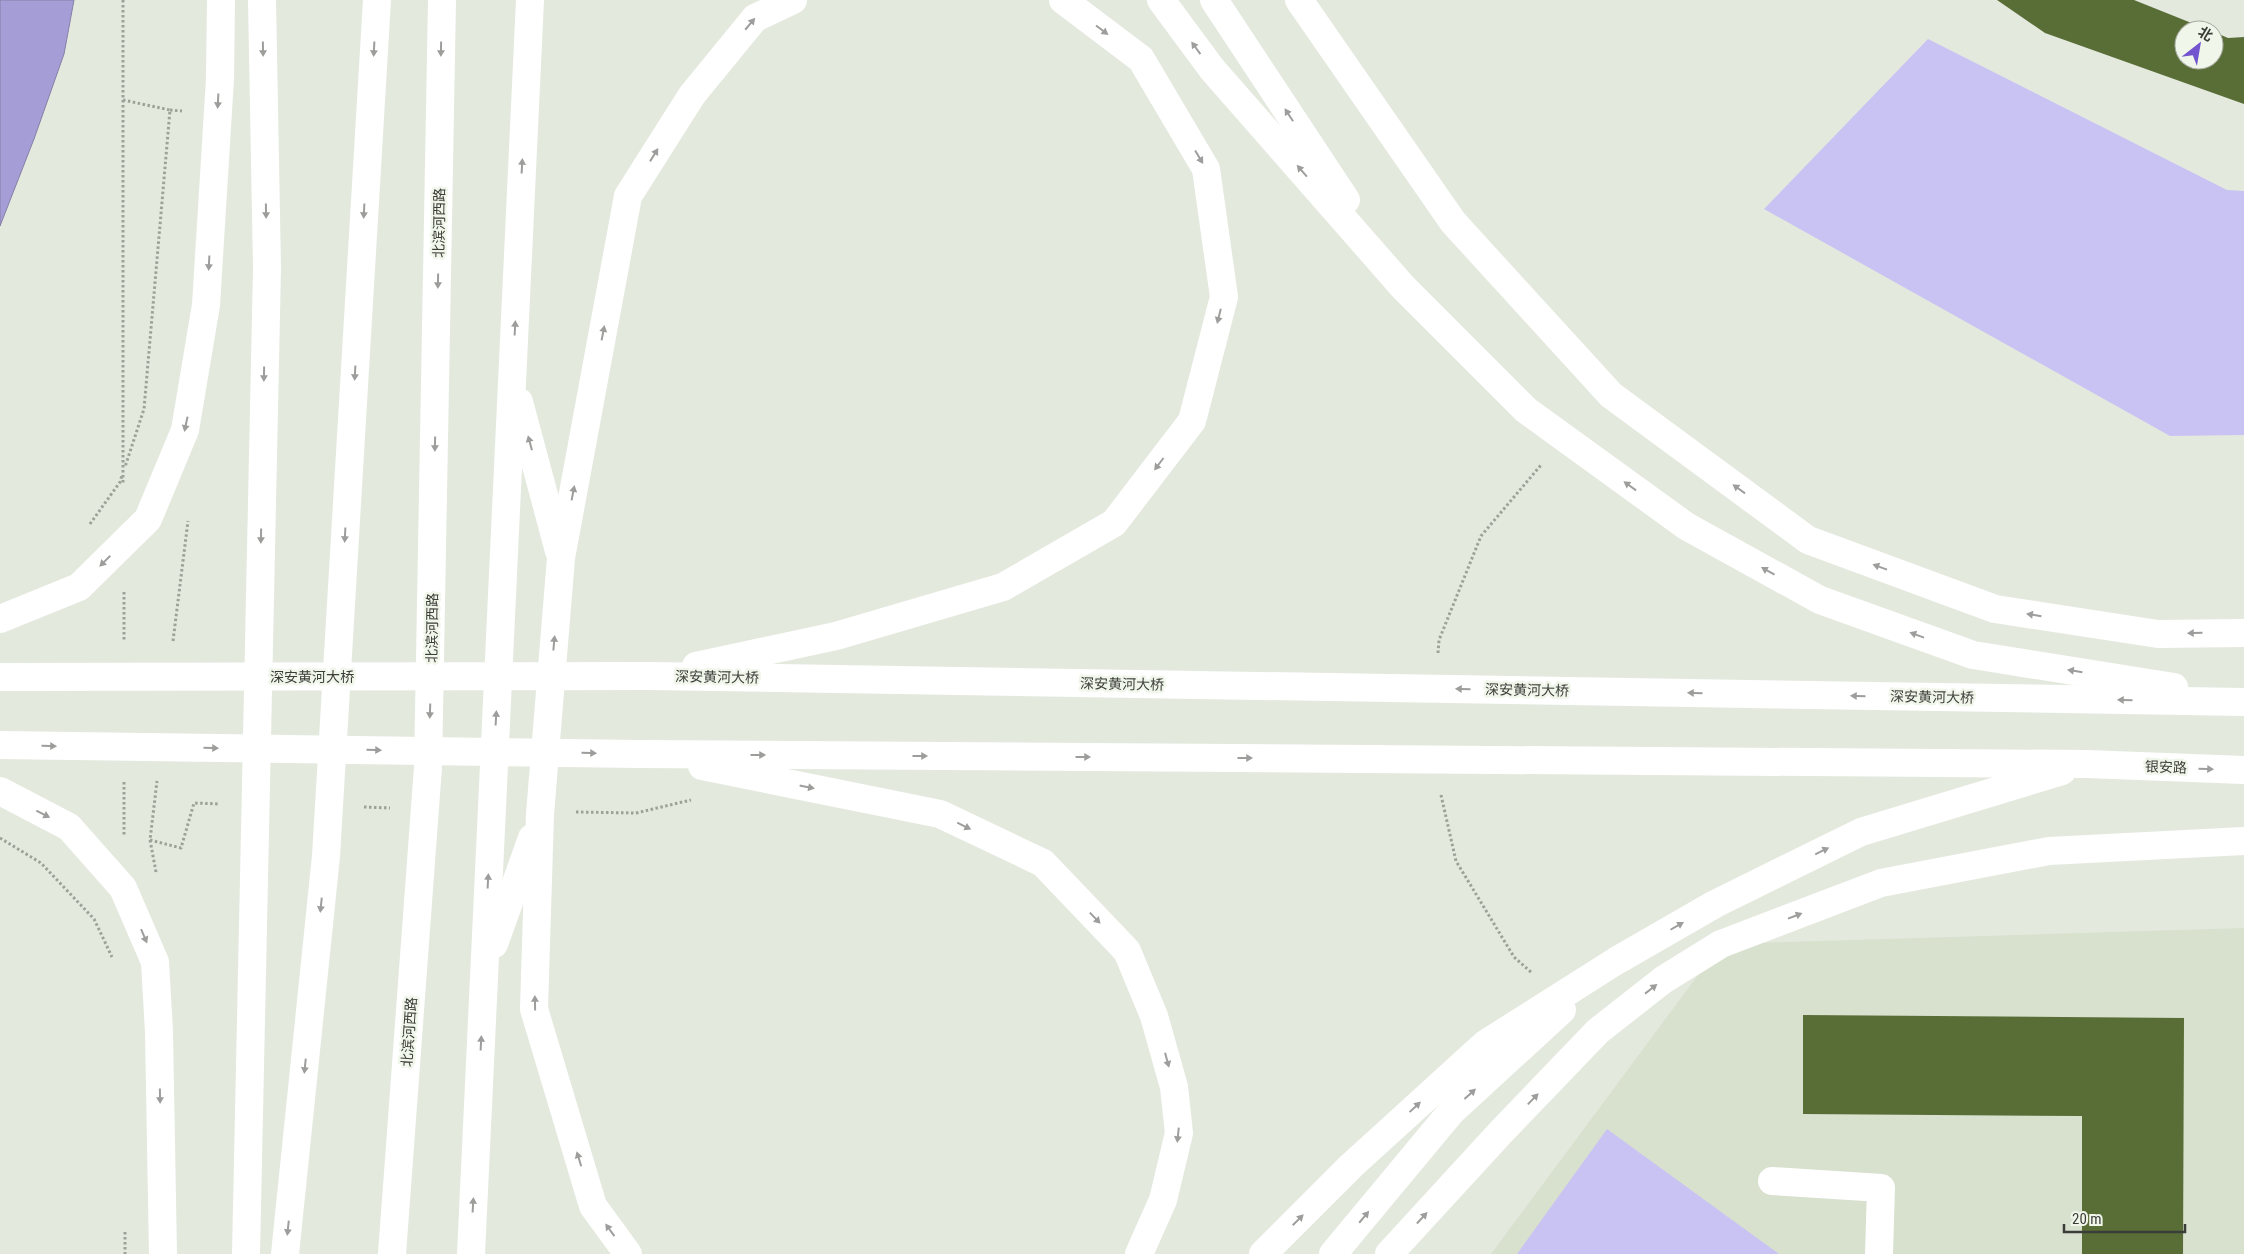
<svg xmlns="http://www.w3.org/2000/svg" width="2244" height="1254" viewBox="0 0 2244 1254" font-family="'Roboto Condensed','Noto Sans SC',sans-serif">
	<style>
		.built { fill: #d8e0ce }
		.green { fill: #c9c3f4 }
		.water { fill: #a59dd6; stroke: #8580a7 }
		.building { fill: #596d37 }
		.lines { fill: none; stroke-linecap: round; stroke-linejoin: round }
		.path { stroke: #9da198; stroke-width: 3; stroke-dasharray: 2.5 2.5; stroke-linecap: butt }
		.minor { stroke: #fff; stroke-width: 28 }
		.major { stroke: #fff; stroke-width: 28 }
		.oneway { fill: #9d9e9c }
		.labels { text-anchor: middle; stroke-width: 5; stroke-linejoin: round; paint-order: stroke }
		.street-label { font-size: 14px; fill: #3b3d38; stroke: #f1f6eb }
	</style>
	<rect width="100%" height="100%" fill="#e4e9de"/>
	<polygon class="built" points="2244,928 2244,1254 1491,1254 1721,944"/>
	<g class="green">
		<polygon points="1928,39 2227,190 2244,191 2244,435 2170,436 1764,209"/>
		<polygon points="1607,1129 1779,1254 1517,1254"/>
	</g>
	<polygon class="water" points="0,0 74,0 64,54 34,139 0,226"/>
	<g class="building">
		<polygon points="1997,0 2134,0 2209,30 2184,30 2184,60 2214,60 2214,32 2228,38 2244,37 2244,104 2045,33"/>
		<polygon points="1803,1015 2184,1018 2183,1254 2082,1254 2082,1116 1803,1114"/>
	</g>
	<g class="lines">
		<g class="path">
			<polyline points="123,0 123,483"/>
			<polyline points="123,100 170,110 144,409 125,467"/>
			<polyline points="170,110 182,111"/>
			<polyline points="90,524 120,482 122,475"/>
			<polyline points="124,592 124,641"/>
			<polyline points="173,641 188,521"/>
			<polyline points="1438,653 1439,640 1481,536 1541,465"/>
			<polyline points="124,782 124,836"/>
			<polyline points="1441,795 1456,861 1514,957 1532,973"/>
			<polyline points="364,807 390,808"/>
			<polyline points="576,812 636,813 691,800"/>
			<polyline points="0,838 41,863 94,919 112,957"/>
			<polyline points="150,840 181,848 194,803 220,804"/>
			<polyline points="156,872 150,840 157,781"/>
			<polyline points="125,1232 125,1254"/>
		</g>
		<g class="minor">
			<polyline points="1299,0 1453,222 1611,395 1808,540 1995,609 2158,634 2244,633"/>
			<polyline points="1772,1181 1881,1188 1879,1254"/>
			<polyline points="1389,1254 1501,1132 1598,1031 1663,980 1721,944 1881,883 2049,851 2244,841"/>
		</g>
		<g class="major">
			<polyline points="1161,0 1212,69 1403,287 1526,410 1686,526 1820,600 1973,655 2174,687"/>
			<polyline points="1214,0 1346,200"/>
			<polyline points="519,402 559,551"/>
			<polyline points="0,619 79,587 148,519 185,430 206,305 220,79 221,0"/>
			<polyline points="696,666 836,636 1003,587 1114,523 1192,421 1224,297 1206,169 1141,59 1063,0"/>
			<polyline points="0,677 650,676 2244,702"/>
			<polyline points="0,745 639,754 2087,764 2244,770"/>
			<polyline points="702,766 940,814 1043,863 1127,951 1154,1016 1174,1087 1179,1133 1163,1200 1139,1254"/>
			<polyline points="0,791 69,827 123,888 155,962 159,1032 163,1254"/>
			<polyline points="494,944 532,838"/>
			<polyline points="246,1254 267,268 262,0"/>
			<polyline points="285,1254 326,856 377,0"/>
			<polyline points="392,1254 428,767 442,0"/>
			<polyline points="471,1254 530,0"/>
			<polyline points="628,1254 593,1206 534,1009 540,814 561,558 628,196 692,95 755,18 793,0"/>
			<polyline points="1263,1254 1351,1166 1485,1044 1616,961 1715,904 1861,832 2062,771"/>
			<polyline points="1333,1254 1451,1112 1562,1010"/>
		</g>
	</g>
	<defs><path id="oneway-solid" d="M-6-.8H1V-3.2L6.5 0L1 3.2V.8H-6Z" transform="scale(1.25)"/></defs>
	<g class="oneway">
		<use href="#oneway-solid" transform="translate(750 24) rotate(-50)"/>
		<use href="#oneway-solid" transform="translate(1102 30) rotate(37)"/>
		<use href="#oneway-solid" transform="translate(1196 48) rotate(-126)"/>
		<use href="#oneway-solid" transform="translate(263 49) rotate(89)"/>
		<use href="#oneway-solid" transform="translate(374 49) rotate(93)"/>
		<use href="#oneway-solid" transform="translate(441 49) rotate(91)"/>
		<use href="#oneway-solid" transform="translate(218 101) rotate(93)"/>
		<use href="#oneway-solid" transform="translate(1289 115) rotate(-123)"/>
		<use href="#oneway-solid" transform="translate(654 155) rotate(-58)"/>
		<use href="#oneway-solid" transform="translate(1199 157) rotate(59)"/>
		<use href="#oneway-solid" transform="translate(522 166) rotate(-87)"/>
		<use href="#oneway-solid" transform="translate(1302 171) rotate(-131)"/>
		<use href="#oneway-solid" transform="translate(266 211) rotate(89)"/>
		<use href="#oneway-solid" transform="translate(364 211) rotate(93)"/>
		<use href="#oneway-solid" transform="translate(209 263) rotate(93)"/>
		<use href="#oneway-solid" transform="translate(438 281) rotate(91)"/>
		<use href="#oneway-solid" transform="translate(1219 316) rotate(104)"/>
		<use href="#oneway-solid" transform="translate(515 328) rotate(-87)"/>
		<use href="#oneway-solid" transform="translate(603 333) rotate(-79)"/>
		<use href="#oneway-solid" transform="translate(355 373) rotate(93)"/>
		<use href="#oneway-solid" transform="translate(264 374) rotate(91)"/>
		<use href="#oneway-solid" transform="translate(186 424) rotate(102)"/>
		<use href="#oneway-solid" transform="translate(530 443) rotate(-105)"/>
		<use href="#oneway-solid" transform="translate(435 444) rotate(91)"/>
		<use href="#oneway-solid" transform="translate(1159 464) rotate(127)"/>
		<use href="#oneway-solid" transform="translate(1630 486) rotate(-144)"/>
		<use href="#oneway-solid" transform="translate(1739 489) rotate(-144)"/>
		<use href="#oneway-solid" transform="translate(573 493) rotate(-79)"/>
		<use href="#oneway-solid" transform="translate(345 535) rotate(93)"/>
		<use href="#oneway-solid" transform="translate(261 536) rotate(91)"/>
		<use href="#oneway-solid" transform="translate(105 561) rotate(135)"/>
		<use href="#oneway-solid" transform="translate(1880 567) rotate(-160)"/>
		<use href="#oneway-solid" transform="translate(1768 571) rotate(-151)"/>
		<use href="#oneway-solid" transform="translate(2034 615) rotate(-171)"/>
		<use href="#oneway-solid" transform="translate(2195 633) rotate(179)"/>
		<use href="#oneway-solid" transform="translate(1917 635) rotate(-160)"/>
		<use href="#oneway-solid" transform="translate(554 643) rotate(-85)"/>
		<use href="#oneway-solid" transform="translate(2075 671) rotate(-171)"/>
		<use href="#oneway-solid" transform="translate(1463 689) rotate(-179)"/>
		<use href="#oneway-solid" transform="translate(1695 693) rotate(-179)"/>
		<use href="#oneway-solid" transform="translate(1858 696) rotate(-179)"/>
		<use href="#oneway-solid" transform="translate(2125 700) rotate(-179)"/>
		<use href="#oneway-solid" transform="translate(430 711) rotate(92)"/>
		<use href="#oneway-solid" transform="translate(496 718) rotate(-87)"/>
		<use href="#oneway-solid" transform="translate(49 746) rotate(1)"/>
		<use href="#oneway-solid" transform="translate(211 748) rotate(1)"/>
		<use href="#oneway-solid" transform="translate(374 750) rotate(1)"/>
		<use href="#oneway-solid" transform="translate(589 753) rotate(1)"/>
		<use href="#oneway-solid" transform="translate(758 755)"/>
		<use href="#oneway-solid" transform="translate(920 756)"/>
		<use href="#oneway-solid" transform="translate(1083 757)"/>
		<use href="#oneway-solid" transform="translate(1245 758)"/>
		<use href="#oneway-solid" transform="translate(2206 769) rotate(2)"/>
		<use href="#oneway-solid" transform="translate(807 787) rotate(11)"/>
		<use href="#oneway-solid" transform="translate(43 814) rotate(27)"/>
		<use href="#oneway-solid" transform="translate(964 826) rotate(26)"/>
		<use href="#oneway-solid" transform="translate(1822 851) rotate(-26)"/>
		<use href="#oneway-solid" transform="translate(488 881) rotate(-87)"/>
		<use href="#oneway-solid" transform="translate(321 905) rotate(96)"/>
		<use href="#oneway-solid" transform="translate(1795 916) rotate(-21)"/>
		<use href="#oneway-solid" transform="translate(1095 918) rotate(46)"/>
		<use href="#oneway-solid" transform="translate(1677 926) rotate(-30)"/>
		<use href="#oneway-solid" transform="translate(144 936) rotate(67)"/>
		<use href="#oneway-solid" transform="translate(1651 989) rotate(-38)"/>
		<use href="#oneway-solid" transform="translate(535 1003) rotate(-91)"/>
		<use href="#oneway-solid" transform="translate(481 1043) rotate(-87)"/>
		<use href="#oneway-solid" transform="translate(1167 1060) rotate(75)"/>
		<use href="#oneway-solid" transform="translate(305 1066) rotate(96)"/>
		<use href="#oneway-solid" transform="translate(1470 1094) rotate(-42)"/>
		<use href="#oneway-solid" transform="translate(160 1096) rotate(89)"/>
		<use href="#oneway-solid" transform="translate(1533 1099) rotate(-46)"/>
		<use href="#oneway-solid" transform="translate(1415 1107) rotate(-43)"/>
		<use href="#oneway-solid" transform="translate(1178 1135) rotate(96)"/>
		<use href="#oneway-solid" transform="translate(579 1159) rotate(-107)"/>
		<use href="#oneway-solid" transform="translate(473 1205) rotate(-87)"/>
		<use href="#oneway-solid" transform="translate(1364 1217) rotate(-50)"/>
		<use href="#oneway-solid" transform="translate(1422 1218) rotate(-47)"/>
		<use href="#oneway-solid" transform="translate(1298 1220) rotate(-45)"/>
		<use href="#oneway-solid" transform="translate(288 1228) rotate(96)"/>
		<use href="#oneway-solid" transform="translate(610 1230) rotate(-126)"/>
	</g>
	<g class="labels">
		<g class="street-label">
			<text transform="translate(439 223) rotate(-89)" y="5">北滨河西路</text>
			<text transform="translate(432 628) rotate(-89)" y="5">北滨河西路</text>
			<text x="312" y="682">深安黄河大桥</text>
			<text transform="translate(717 677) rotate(1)" y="5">深安黄河大桥</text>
			<text transform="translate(1122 684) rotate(1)" y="5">深安黄河大桥</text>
			<text transform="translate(1527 690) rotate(1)" y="5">深安黄河大桥</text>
			<text transform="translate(1932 697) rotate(1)" y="5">深安黄河大桥</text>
			<text transform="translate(2166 767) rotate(2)" y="5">银安路</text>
			<text transform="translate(409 1032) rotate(-86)" y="5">北滨河西路</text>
		</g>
	</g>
	<g transform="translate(2199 45) rotate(31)"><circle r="24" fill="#f1f6eb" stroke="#a8aca3"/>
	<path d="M0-4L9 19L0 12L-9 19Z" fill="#7255ce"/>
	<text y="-8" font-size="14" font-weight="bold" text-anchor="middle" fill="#3b3d38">北</text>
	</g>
	<path d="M2064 1224v8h121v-8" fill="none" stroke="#3b3d38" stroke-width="2.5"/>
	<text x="2072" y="1224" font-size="15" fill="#3b3d38" stroke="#f1f6eb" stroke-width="4" paint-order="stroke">20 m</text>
</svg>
